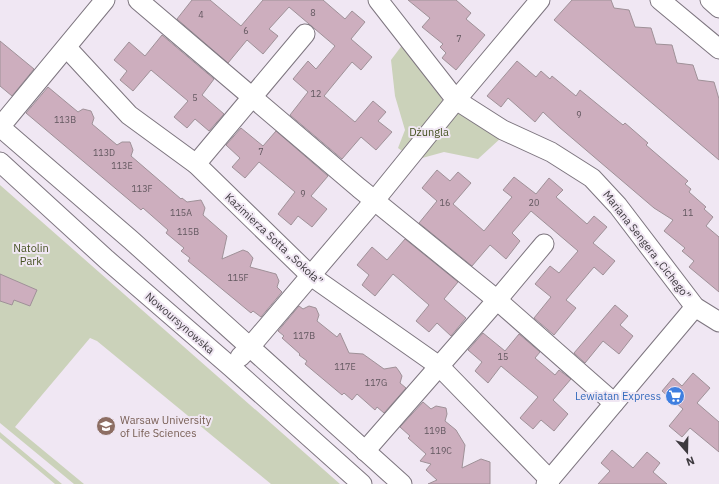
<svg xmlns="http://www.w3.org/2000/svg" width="719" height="484" viewBox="0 0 719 484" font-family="'IBM Plex Sans',sans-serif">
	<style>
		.green { fill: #cbd2ba }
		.building { fill: #cdaebe; stroke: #9f9198 }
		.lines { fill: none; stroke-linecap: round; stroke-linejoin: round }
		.minor-casing { stroke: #7d757f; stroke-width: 21 }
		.minor { stroke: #fff; stroke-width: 19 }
		.labels { text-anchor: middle; stroke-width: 4; stroke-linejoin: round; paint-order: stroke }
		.number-label { font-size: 9px; fill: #62575f }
		.park-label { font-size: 11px; fill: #465222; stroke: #f0e7f3 }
		.street-label { font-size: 11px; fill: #3e3a3f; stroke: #f0e7f3 }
		.shop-label { font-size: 11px; fill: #366cbe; stroke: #f0e7f3; text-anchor: end }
		.education-label { font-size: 11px; fill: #785e54; stroke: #f0e7f3; text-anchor: start }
	</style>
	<rect width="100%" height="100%" fill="#f0e7f3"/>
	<g class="green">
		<path d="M403 44C415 59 440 85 443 104L456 114H466L502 137 478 159 444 152 415 160 398 148 405 130 395 96 391 60Z"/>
		<polygon points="0,185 340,484 271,484 97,341 90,338 15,427 84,484 74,484 0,423"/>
		<polygon points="0,432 1,433 62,484 55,484 0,438"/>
	</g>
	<g class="building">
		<polygon points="192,0 210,0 241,26 263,0 323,0 345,19 352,11 365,22 351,39 372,57 361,70 352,62 324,96 355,122 373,101 386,112 378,121 392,132 376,150 361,137 342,159 290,115 308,92 293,79 308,61 316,69 335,46 289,7 269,29 278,36 263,54 247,40 228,63 177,19"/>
		<polygon points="408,0 456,0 471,13 466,19 485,35 456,70 442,58 446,53 440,47 443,44 422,27 430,18"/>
		<polygon points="572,0 611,0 614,8 629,10 635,27 651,28 656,44 672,45 677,63 693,65 698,80 714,82 719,99 719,160 554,20"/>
		<polygon points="162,35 214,79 202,95 224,114 209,131 195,119 187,128 174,117 188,101 151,70 133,91 120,80 127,71 114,60 129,42 145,56"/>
		<polygon points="0,41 34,69 12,96 0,86"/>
		<polygon points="517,61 536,77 541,71 550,79 552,76 576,96 580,90 623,125 625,123 648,143 646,145 688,181 685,184 691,189 689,192 706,207 704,209 713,217 706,226 719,237 719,292 689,267 694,261 682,251 685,248 664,231 673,220 654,208 559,127 543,112 535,122 508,98 501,107 487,96"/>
		<polygon points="48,87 78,112 83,109 91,111 94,118 92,124 117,145 122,142 130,142 133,150 131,156 181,199 182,198 187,202 201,200 205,208 203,215 227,236 222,259 243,250 248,252 253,258 250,267 276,274 279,281 277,287 282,292 261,317 253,311 251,313 188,261 190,258 181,251 184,248 166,233 168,230 143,208 141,210 26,113"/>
		<polygon points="241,128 263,146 276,131 328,176 311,196 327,209 312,227 298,216 291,225 278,214 295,192 259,162 245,178 232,167 240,158 226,145"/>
		<polygon points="437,170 450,181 458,172 471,183 453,204 484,231 512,197 503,190 514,177 536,194 549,178 563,190 556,197 587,224 594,216 607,227 593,243 615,261 603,275 594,267 566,300 576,308 554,335 534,318 551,297 535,284 550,266 559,273 578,251 531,211 512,233 520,241 506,259 490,245 472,266 419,223 437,201 422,188"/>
		<polygon points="405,239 458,282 444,299 466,318 451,336 437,323 429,332 416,321 429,305 393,274 375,296 362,285 369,275 357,265 372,247 387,260"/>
		<polygon points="0,274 37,290 30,306 14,300 12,305 0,301"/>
		<polygon points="615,305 628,316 620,325 633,336 619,354 603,341 585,363 574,353"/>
		<polygon points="299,306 303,309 309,306 316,308 319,315 317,321 337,337 340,333 349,353 363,354 384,369 396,367 399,371 402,376 400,383 406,388 384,413 377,407 375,410 357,394 352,400 344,393 342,395 305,364 307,361 299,355 300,354 282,338 284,336 278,331"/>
		<polygon points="483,333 505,351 519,334 540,352 535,358 555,375 559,370 571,379 553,400 568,414 554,431 541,420 533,429 520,418 538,397 501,366 488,383 475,371 482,362 468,350"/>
		<polygon points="693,373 710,388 697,403 719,422 719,452 690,428 682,437 669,426 683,409 662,391 673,378 682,386"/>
		<polygon points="423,402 431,409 436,406 446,408 447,414 445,421 456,430 465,445 462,468 481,459 490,462 490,484 428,484 437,480 426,470 431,464 420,461 426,454 408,438 410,436 400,427"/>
		<polygon points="612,450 633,468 647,452 660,463 653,472 667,484 598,484 610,471 601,463"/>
	</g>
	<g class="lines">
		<defs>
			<g id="minor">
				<polyline points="105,0 0,127 131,240 402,484"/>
				<polyline points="138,0 359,188 497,300 614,403"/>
				<polyline points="378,0 456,100 503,130 551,152 592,178 618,206 695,307 719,322"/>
				<polyline points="660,0 719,49"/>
				<polyline points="710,0 719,8"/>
				<polyline points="67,48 129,115 196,164 311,276 439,366 550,480"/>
				<polyline points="0,162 106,259 231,367 362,484"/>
				<polyline points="196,164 305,34"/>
				<polyline points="240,357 249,348 375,200 456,100 540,0"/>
				<polyline points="365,451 497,300 544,244"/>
				<polyline points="546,484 695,307"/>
			</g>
		</defs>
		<use href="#minor" class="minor-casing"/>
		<use href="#minor" class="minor"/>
	</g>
	<defs>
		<symbol id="supermarket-disc" viewBox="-11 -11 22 22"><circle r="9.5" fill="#3f7fe0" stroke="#f0e7f3"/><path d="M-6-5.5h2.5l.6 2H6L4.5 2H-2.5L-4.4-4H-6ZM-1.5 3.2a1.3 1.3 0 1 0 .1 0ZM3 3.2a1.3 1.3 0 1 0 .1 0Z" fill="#fff"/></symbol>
		<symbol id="university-disc" viewBox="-11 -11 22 22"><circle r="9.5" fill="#8d6e63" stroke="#f0e7f3"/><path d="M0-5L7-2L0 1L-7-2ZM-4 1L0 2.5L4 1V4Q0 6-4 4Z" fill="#fff"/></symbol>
	</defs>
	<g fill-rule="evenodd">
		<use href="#supermarket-disc" x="664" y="385" width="22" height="22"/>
		<use href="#university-disc" x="95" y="415" width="22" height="22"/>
	</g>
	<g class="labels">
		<g class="number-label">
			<text x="313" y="16">8</text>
			<text x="201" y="18">4</text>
			<text x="246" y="34">6</text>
			<text x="459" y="42">7</text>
			<text x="316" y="97">12</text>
			<text x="195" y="101">5</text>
			<text x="579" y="118">9</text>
			<text x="65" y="123">113B</text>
			<text x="261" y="155">7</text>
			<text x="104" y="156">113D</text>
			<text x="122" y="169">113E</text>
			<text x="142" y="192">113F</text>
			<text x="303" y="197">9</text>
			<text x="445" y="206">16</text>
			<text x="534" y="206">20</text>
			<text x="181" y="216">115A</text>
			<text x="688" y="216">11</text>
			<text x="188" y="235">115B</text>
			<text x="238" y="281">115F</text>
			<text x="304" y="339">117B</text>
			<text x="503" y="360">15</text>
			<text x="345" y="370">117E</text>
			<text x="376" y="386">117G</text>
			<text x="435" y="434">119B</text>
			<text x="441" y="454">119C</text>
		</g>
		<g class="park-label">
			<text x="429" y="136">Dżungla</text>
			<text x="31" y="252">Natolin<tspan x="31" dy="13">Park</tspan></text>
		</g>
		<g class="street-label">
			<text transform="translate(274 239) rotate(43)" y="4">Kazimierza Sotta „Sokoła”</text>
			<text transform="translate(647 245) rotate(52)" y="4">Mariana Sengera „Cichego”</text>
			<text transform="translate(180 323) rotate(41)" y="4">Nowoursynowska</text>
		</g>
		<g class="shop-label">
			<text x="661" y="400">Lewiatan Express</text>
		</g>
		<g class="education-label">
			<text x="120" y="424">Warsaw University<tspan x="120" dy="13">of Life Sciences</tspan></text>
		</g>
	</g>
	<g transform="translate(687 452) rotate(160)" stroke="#f0e7f3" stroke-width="3" paint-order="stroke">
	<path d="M0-3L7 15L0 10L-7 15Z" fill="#3e3a3f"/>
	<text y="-6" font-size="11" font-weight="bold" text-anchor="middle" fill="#3e3a3f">N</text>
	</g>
</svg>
